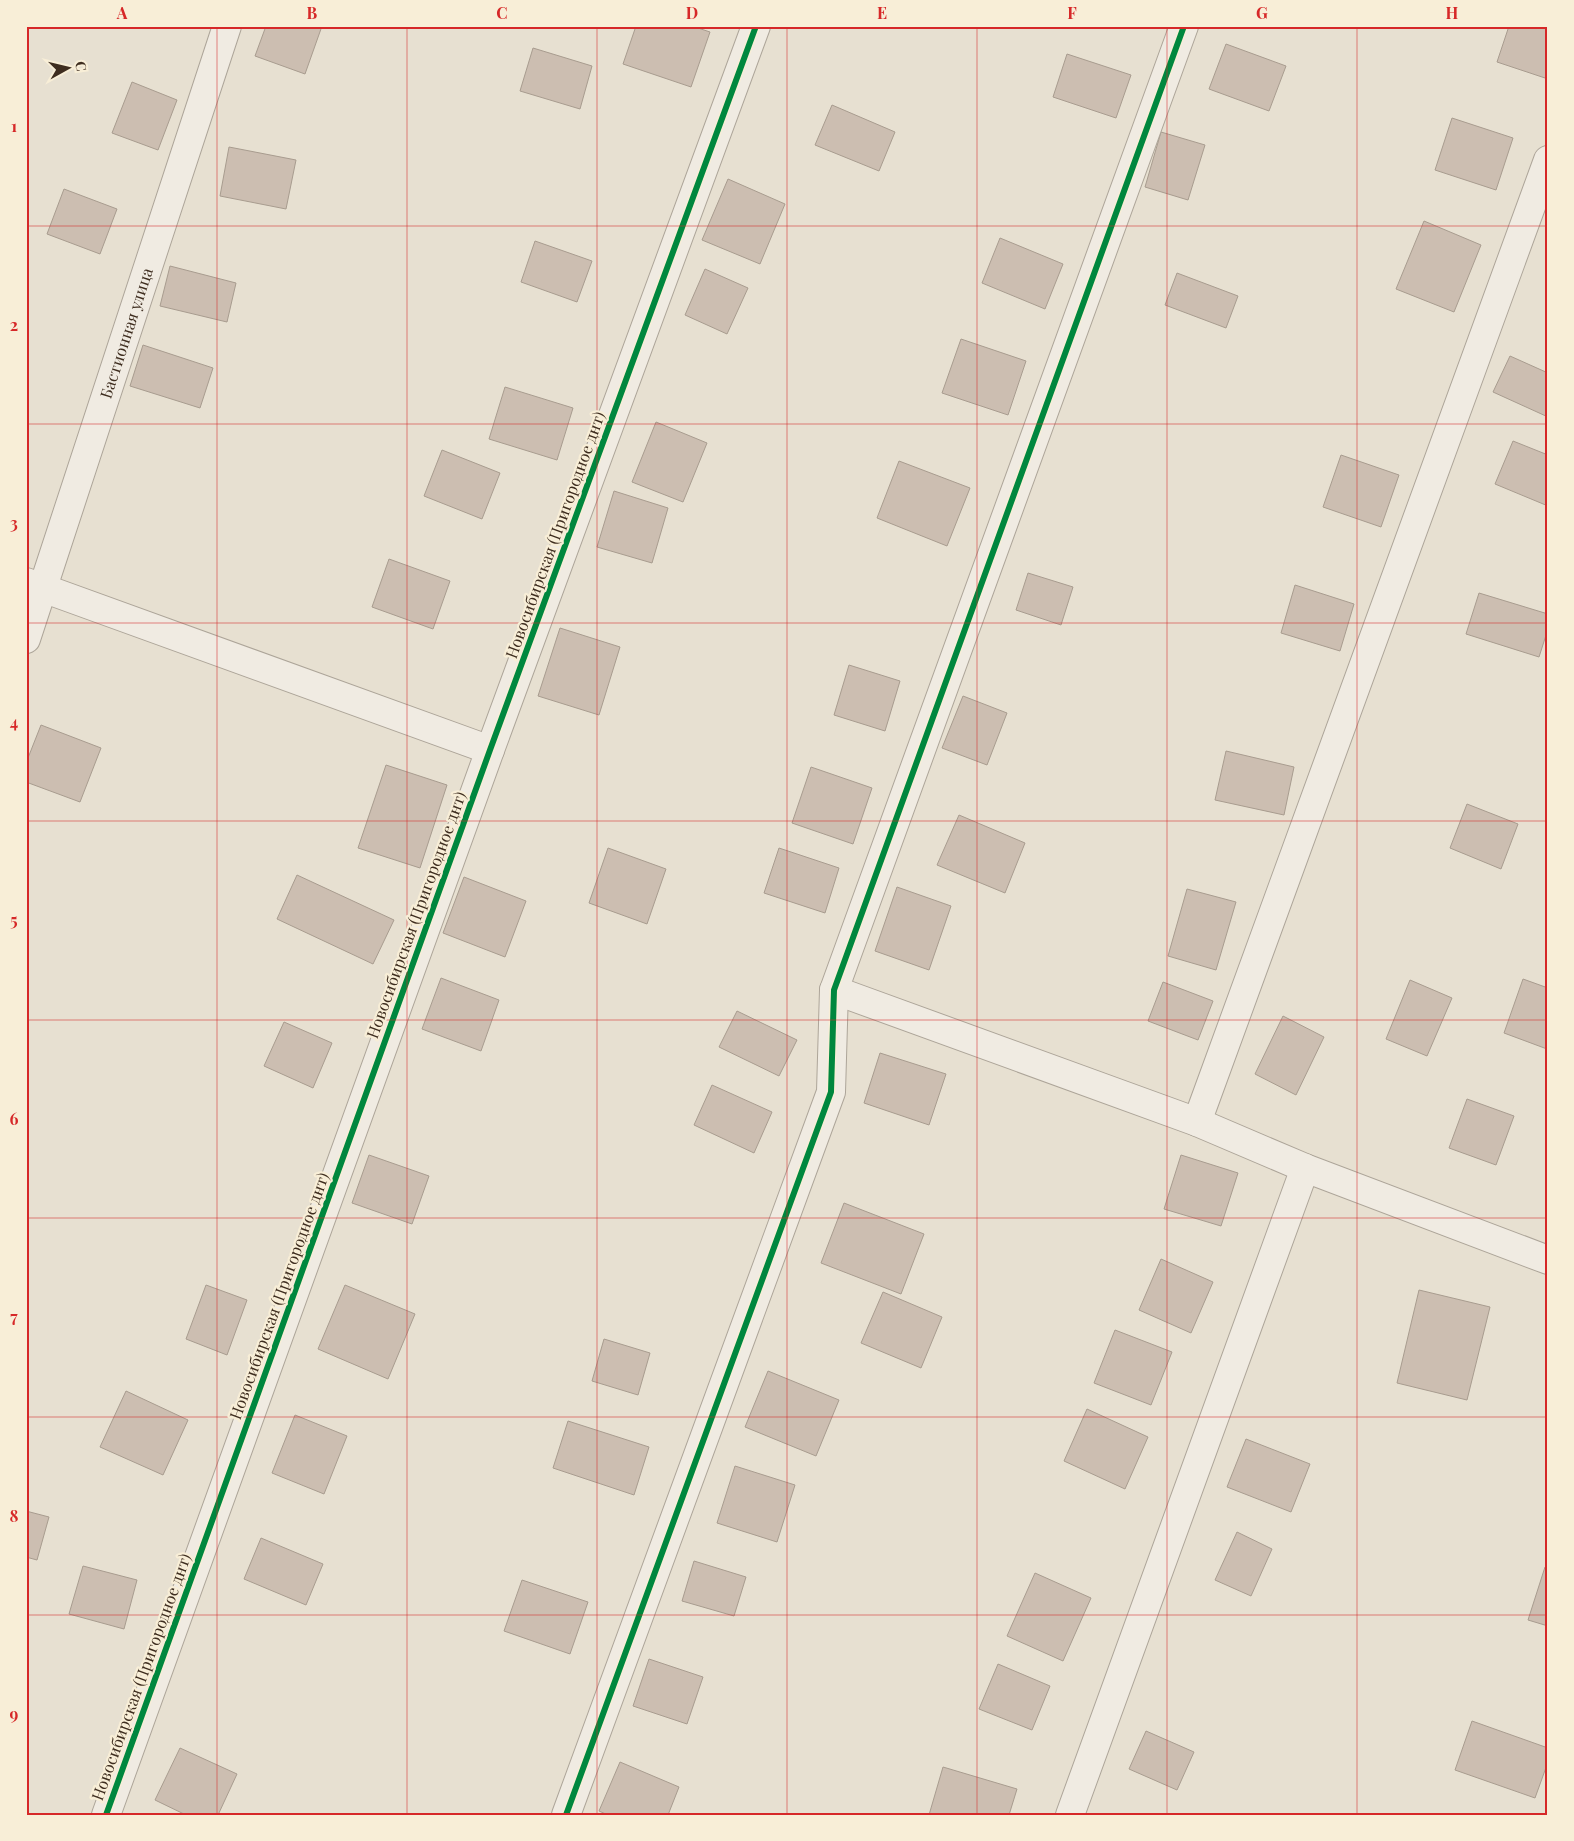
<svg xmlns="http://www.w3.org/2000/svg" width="1574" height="1841" viewBox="0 0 1574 1841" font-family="'Playfair Display',serif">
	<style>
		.building { fill: #ccbeb1; stroke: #a89c8f }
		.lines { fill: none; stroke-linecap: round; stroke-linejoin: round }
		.minor-casing { stroke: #ada599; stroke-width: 30 }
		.minor { stroke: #f0ebe2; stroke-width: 28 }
		.cycleway-casing { stroke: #f8eed7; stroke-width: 9 }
		.cycleway { stroke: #00873e; stroke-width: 6 }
		.grid { fill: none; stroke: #d62828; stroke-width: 1; stroke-opacity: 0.55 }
		.labels { text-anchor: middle; stroke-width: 4.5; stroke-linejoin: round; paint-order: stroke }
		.street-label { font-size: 16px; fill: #3e2d1f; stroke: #f8eed7 }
		.neatline { fill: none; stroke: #d62828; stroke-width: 2 }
		.grid-label { font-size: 16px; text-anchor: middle; font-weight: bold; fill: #d62828 }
	</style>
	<rect width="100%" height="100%" fill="#e7e0d1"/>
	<g class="building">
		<polygon points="266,26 322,26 305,74 255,56"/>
		<polygon points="636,26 692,26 710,32 691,87 623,64"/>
		<polygon points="1509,26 1548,26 1548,69 1545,78 1497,62"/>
		<polygon points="1226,44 1286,66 1269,111 1209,89"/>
		<polygon points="533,48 592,66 580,109 520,91"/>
		<polygon points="1067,54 1131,75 1116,118 1053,97"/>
		<polygon points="132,82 177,100 158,150 112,133"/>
		<polygon points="832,105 895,132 879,171 815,145"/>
		<polygon points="1452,118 1513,138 1496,190 1435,170"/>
		<polygon points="1161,132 1205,145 1188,200 1145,187"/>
		<polygon points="229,147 296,160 286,209 220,196"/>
		<polygon points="728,179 785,204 760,264 702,240"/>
		<polygon points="64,189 117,209 100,254 47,234"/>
		<polygon points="1424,221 1481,245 1454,312 1396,289"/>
		<polygon points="1000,238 1063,264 1045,309 982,283"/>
		<polygon points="535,241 592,261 577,302 521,282"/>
		<polygon points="170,266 236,283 227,322 160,306"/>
		<polygon points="705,269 748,288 727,334 685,315"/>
		<polygon points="1177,273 1238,296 1226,328 1165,305"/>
		<polygon points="961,339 1026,361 1008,415 942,393"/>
		<polygon points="143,345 213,368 200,408 130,386"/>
		<polygon points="1510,356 1548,373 1548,417 1493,392"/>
		<polygon points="505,387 573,408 557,460 489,439"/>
		<polygon points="656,422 707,443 683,502 632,482"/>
		<polygon points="1513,441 1548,455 1548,506 1495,484"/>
		<polygon points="442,450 500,473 482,519 424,496"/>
		<polygon points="1341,455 1399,475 1381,527 1323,507"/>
		<polygon points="899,461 970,488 947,546 877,518"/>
		<polygon points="614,491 668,508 652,563 597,547"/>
		<polygon points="389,559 450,581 433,629 372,607"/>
		<polygon points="1028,573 1073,587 1061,625 1016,610"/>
		<polygon points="1295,585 1354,604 1340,651 1281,633"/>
		<polygon points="1479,593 1548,614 1548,629 1539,657 1466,634"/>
		<polygon points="560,628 620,647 599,715 538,696"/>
		<polygon points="849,665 900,681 885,731 834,715"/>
		<polygon points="963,696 1007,713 987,765 942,748"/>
		<polygon points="41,725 101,748 80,802 26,782 26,763"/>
		<polygon points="1226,751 1294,767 1284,815 1215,800"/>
		<polygon points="386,765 447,785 420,868 358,848"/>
		<polygon points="811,767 872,788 853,844 792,823"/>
		<polygon points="1467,804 1518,824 1501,869 1450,848"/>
		<polygon points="959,815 1025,843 1005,893 937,865"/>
		<polygon points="608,848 666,869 647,924 589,903"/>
		<polygon points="779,848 839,868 825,913 764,893"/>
		<polygon points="297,875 394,920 373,964 277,919"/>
		<polygon points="464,877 526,901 505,957 443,933"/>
		<polygon points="897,887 951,906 929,970 875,951"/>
		<polygon points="1187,889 1236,902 1216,970 1168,956"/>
		<polygon points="441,978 499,1000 481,1051 422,1029"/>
		<polygon points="1523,979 1548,988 1547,1049 1504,1033"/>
		<polygon points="1410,980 1452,998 1427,1056 1386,1039"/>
		<polygon points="1163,982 1213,1001 1198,1040 1148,1021"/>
		<polygon points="737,1011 797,1040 779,1076 719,1047"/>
		<polygon points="1283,1016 1324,1037 1296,1095 1255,1074"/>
		<polygon points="284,1022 332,1043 313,1088 264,1066"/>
		<polygon points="880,1053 946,1074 929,1125 864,1103"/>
		<polygon points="712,1085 772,1112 754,1153 694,1125"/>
		<polygon points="1467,1099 1514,1116 1496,1165 1449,1148"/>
		<polygon points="369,1155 429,1176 412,1224 352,1203"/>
		<polygon points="1181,1155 1238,1173 1221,1226 1164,1209"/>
		<polygon points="844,1203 924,1234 901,1294 821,1263"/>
		<polygon points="1161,1259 1213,1282 1191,1333 1139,1310"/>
		<polygon points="206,1285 247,1300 227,1355 186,1339"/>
		<polygon points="345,1285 415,1314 388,1379 318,1349"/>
		<polygon points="1419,1290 1490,1307 1467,1400 1397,1383"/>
		<polygon points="883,1292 942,1317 921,1368 861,1343"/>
		<polygon points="1115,1330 1172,1352 1151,1405 1094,1383"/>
		<polygon points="604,1339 650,1353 638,1395 592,1381"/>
		<polygon points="768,1371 839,1400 816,1456 745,1427"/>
		<polygon points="126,1391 188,1420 163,1475 100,1447"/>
		<polygon points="1087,1409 1148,1437 1125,1489 1064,1461"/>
		<polygon points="295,1415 347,1436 324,1494 272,1473"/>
		<polygon points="568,1421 649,1447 634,1495 553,1468"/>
		<polygon points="1246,1439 1310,1464 1291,1512 1227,1487"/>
		<polygon points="735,1466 795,1485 777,1542 717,1523"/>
		<polygon points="26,1511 49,1517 37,1560 26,1557"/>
		<polygon points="1237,1532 1272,1549 1251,1596 1215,1580"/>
		<polygon points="261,1538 323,1564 306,1605 244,1579"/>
		<polygon points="694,1561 746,1577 734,1616 682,1601"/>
		<polygon points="83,1566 137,1580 124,1629 69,1614"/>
		<polygon points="1545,1567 1548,1568 1548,1626 1528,1620"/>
		<polygon points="1035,1573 1091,1598 1063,1661 1007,1636"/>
		<polygon points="522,1580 588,1602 570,1654 504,1631"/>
		<polygon points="649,1659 703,1677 687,1724 633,1706"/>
		<polygon points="998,1664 1050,1686 1032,1730 979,1709"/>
		<polygon points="1472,1721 1548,1748 1548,1762 1535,1798 1455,1770"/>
		<polygon points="1146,1731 1194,1752 1177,1790 1129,1769"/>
		<polygon points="180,1748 237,1774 218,1815 186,1815 155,1800"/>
		<polygon points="620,1762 679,1787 668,1815 608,1815 599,1811"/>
		<polygon points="943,1767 1017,1789 1009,1815 929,1815"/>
	</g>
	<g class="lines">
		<defs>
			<g id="minor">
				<polyline points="26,582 490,750"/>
				<path id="s1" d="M26 639 227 26"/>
				<polyline points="834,990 1197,1122 1305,1168 1548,1260"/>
				<polyline points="1197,1122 1548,160"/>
				<polyline points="106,1815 490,750 756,26"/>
				<polyline points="566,1815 831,1092 834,990 1184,26"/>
				<polyline points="1070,1815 1305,1168"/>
			</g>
		</defs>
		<use href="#minor" class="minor-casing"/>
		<use href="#minor" class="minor"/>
		<defs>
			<g id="cycleway">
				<polyline points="106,1815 490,750 756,26"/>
				<polyline points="566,1815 831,1092 834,990 1184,26"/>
			</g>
		</defs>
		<use href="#cycleway" class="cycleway-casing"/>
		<use href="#cycleway" class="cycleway"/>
	</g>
	<path class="grid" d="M217 26V1815M407 26V1815M597 26V1815M787 26V1815M977 26V1815M1167 26V1815M1357 26V1815M26 226H1548M26 424H1548M26 623H1548M26 821H1548M26 1020H1548M26 1218H1548M26 1417H1548M26 1615H1548"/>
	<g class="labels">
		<g class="street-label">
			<text dy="6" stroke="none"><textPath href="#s1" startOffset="322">Бастионная улица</textPath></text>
			<text transform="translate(555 535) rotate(-70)" y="6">Новосибирская (Пригородное днт)</text>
			<text transform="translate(416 915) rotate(-70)" y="6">Новосибирская (Пригородное днт)</text>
			<text transform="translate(279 1296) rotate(-70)" y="6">Новосибирская (Пригородное днт)</text>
			<text transform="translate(141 1677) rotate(-70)" y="6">Новосибирская (Пригородное днт)</text>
		</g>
	</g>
	<rect width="1574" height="1841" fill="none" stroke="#f8eed7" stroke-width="55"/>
	<g transform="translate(68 68) rotate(82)" stroke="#f8eed7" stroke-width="4" paint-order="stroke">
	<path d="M0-4L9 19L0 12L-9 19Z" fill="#3e2d1f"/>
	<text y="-8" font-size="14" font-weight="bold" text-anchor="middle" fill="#3e2d1f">С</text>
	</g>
	<rect x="28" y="28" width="1518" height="1786" class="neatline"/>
	<g class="grid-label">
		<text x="122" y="19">A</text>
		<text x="312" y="19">B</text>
		<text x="502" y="19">C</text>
		<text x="692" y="19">D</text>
		<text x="882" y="19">E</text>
		<text x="1072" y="19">F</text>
		<text x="1262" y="19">G</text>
		<text x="1452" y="19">H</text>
		<text x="14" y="132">1</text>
		<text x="14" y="331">2</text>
		<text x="14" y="529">3</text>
		<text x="14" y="728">4</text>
		<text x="14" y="926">5</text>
		<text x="14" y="1125">6</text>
		<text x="14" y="1323">7</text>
		<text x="14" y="1522">8</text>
		<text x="14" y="1720">9</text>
	</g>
</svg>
